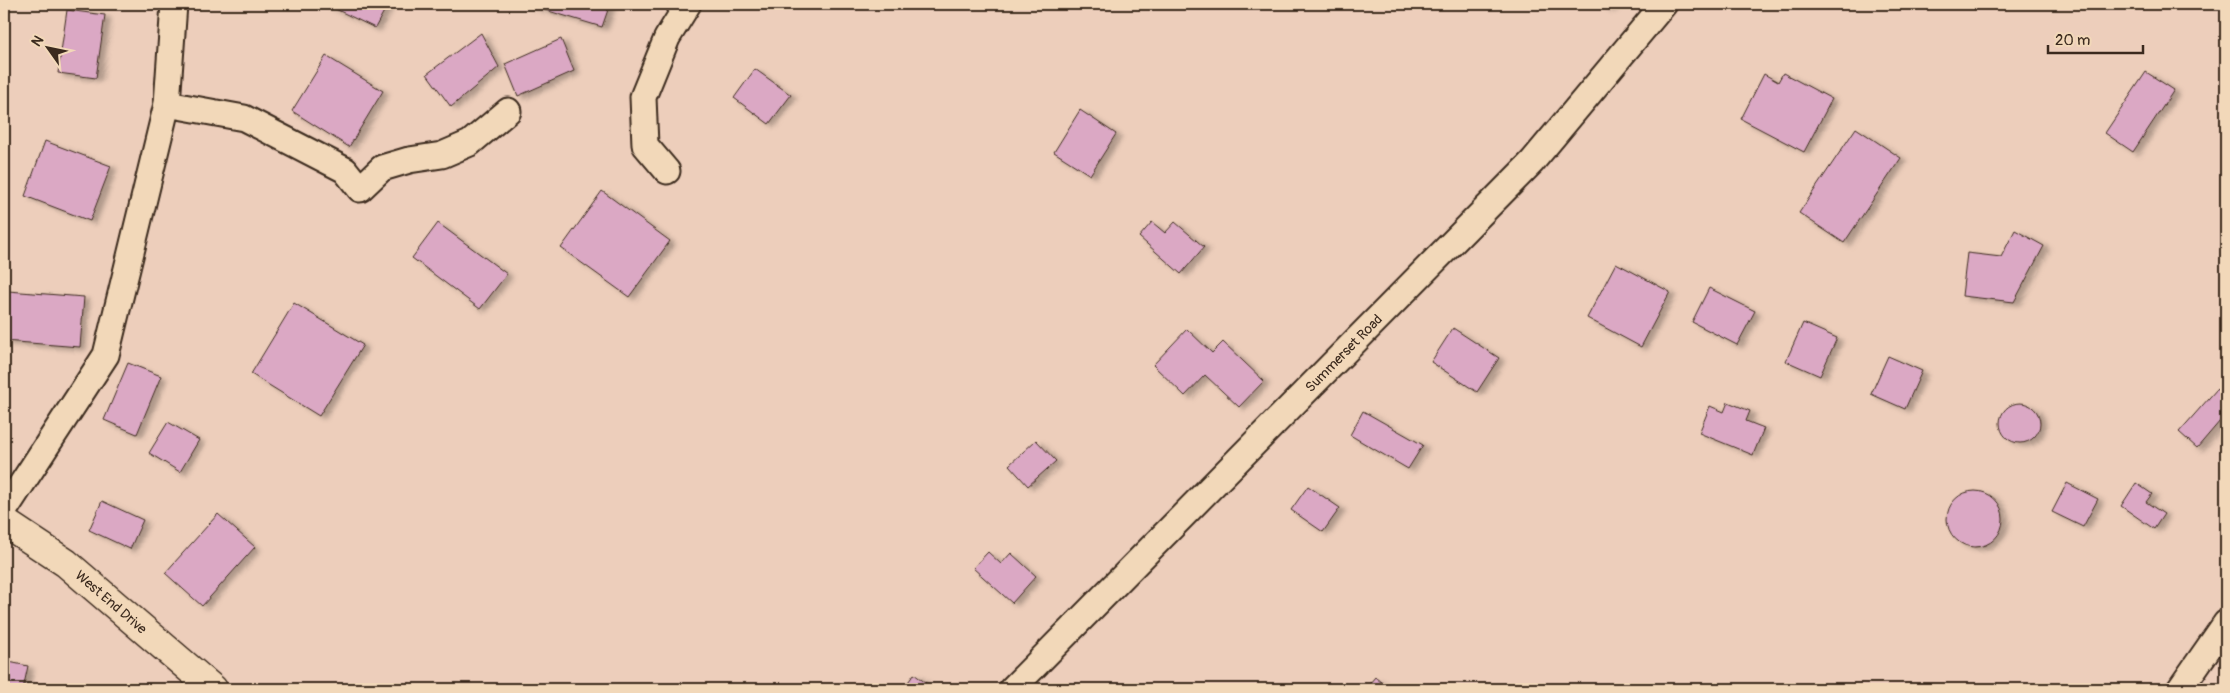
<svg xmlns="http://www.w3.org/2000/svg" width="2230" height="693" viewBox="0 0 2230 693" font-family="Pangolin,sans-serif">
	<style>
		.building { fill: #dba8c4; stroke: #3b2a1e; filter: url(#shadow) }
		.lines { fill: none; stroke-linecap: round; stroke-linejoin: round }
		.street-casing { stroke: #3b2a1e; stroke-width: 29 }
		.secondary-casing { stroke: #3b2a1e; stroke-width: 31 }
		.street { stroke: #f2d8b9; stroke-width: 25 }
		.secondary { stroke: #f2d8b9; stroke-width: 28 }
		.labels { text-anchor: middle; stroke-width: 4; stroke-linejoin: round; paint-order: stroke }
		.street-label { font-size: 14px; fill: #3b2a1e; stroke: #f2d8b9 }
	</style>
	<defs>
		<filter id="shadow"><feDropShadow dx="5.5" dy="3" stdDeviation="2.5" flood-color="#0004"/></filter>
	</defs>
	<rect width="100%" height="100%" fill="#edcebb"/>
	<filter id="ink" filterUnits="userSpaceOnUse"><feTurbulence type="fractalNoise" baseFrequency=".02" numOctaves="2"/><feDisplacementMap in="SourceGraphic" scale="10" xChannelSelector="R" yChannelSelector="G"/><feConvolveMatrix kernelMatrix="1 2 1 2 8 2 1 2 1" color-interpolation-filters="sRGB"/></filter>
	<g filter="url(#ink)">
		<g class="building">
			<polygon points="325,4 388,4 375,28"/>
			<polygon points="525,4 610,4 602,27"/>
			<polygon points="1601,4 1613,4 1609,9"/>
			<polygon points="67,10 105,15 96,78 58,73"/>
			<polygon points="481,33 499,67 451,107 427,74"/>
			<polygon points="561,39 574,71 518,96 505,64"/>
			<polygon points="326,56 383,91 349,147 292,111"/>
			<polygon points="755,69 791,95 769,124 734,98"/>
			<polygon points="2146,72 2174,90 2133,152 2105,133"/>
			<polygon points="1783,73 1832,99 1804,152 1741,119 1764,74 1778,82"/>
			<polygon points="1080,110 1116,134 1090,175 1054,152"/>
			<polygon points="1856,128 1901,158 1844,243 1799,213"/>
			<polygon points="45,141 111,166 90,221 25,196"/>
			<polygon points="602,191 670,241 629,297 561,248"/>
			<polygon points="1152,222 1165,233 1175,222 1204,247 1181,274 1139,237"/>
			<polygon points="438,223 507,274 480,309 412,258"/>
			<polygon points="2015,230 2044,246 2014,302 1962,296 1967,253 2001,257"/>
			<polygon points="1616,263 1670,292 1641,347 1587,318"/>
			<polygon points="1709,288 1755,311 1737,345 1692,322"/>
			<polygon points="8,291 84,297 80,347 4,341"/>
			<polygon points="294,303 363,345 319,416 251,374"/>
			<polygon points="1803,323 1837,338 1820,376 1786,361"/>
			<polygon points="1453,328 1499,358 1477,392 1431,362"/>
			<polygon points="1187,329 1212,353 1223,342 1264,381 1239,407 1205,375 1185,396 1153,365"/>
			<polygon points="1888,356 1922,371 1905,409 1871,394"/>
			<polygon points="128,363 161,376 137,434 104,420"/>
			<polygon points="2217,389 2226,396 2226,414 2197,448 2179,432"/>
			<polygon points="1728,402 1750,411 1746,421 1764,428 1753,455 1699,433 1710,406 1724,412"/>
			<circle cx="2020" cy="423" r="20"/>
			<polygon points="1363,411 1423,445 1408,469 1350,435"/>
			<polygon points="168,422 199,440 180,472 149,453"/>
			<polygon points="1036,440 1056,461 1028,486 1009,465"/>
			<polygon points="2067,483 2098,499 2083,527 2052,512"/>
			<polygon points="2136,483 2152,494 2146,502 2164,514 2154,529 2121,506"/>
			<polygon points="1308,486 1340,508 1323,532 1291,510"/>
			<circle cx="1975" cy="519" r="28"/>
			<polygon points="102,501 143,520 130,549 89,530"/>
			<polygon points="218,514 255,547 202,606 165,573"/>
			<polygon points="988,552 1001,564 1011,553 1036,576 1012,603 973,568"/>
			<polygon points="4,661 28,666 23,689 4,689"/>
			<polygon points="914,674 934,689 903,689"/>
			<polygon points="1375,677 1389,689 1365,689"/>
		</g>
		<g class="lines">
			<defs>
				<g id="street">
					<polyline points="167,104 244,118 345,170 360,189 382,168 409,160 442,155 470,143 508,111"/>
					<polyline points="667,171 645,145 643,97 667,38 688,4"/>
					<polyline points="4,511 106,355 167,104 174,4"/>
					<path id="s1" d="M1012 689 1532 162 1664 4"/>
					<polyline points="2180,689 2226,623"/>
				</g>
				<g id="secondary">
					<path id="s2" d="M4 522 66 563 213 689"/>
				</g>
			</defs>
			<use href="#street" class="street-casing"/>
			<use href="#secondary" class="secondary-casing"/>
			<use href="#street" class="street"/>
			<use href="#secondary" class="secondary"/>
		</g>
	</g>
	<g class="labels">
		<g class="street-label">
			<text dy="5" stroke="none"><textPath href="#s1" startOffset="472">Summerset Road</textPath></text>
			<text dy="5" stroke="none"><textPath href="#s2" startOffset="134">West End Drive</textPath></text>
		</g>
	</g>
	<rect width="2230" height="693" fill="none" stroke="#f2d8b9" stroke-width="20"/>
	<rect x="10" y="10" width="2210" height="673" fill="none" stroke="#3b2a1e" stroke-width="2" filter="url(#ink)"/>
	<g transform="translate(48 48) rotate(303)" stroke="#f2d8b9" stroke-width="4" paint-order="stroke">
	<path d="M0-4L9 19L0 12L-9 19Z" fill="#3b2a1e"/>
	<text y="-8" font-size="14" font-weight="bold" text-anchor="middle" fill="#3b2a1e">N</text>
	</g>
	<path d="M2048 45v8h95v-8" fill="none" stroke="#3b2a1e" stroke-width="2.5"/>
	<text x="2055" y="45" font-size="15" fill="#3b2a1e" stroke="#f2d8b9" stroke-width="4" paint-order="stroke">20 m</text>
</svg>
